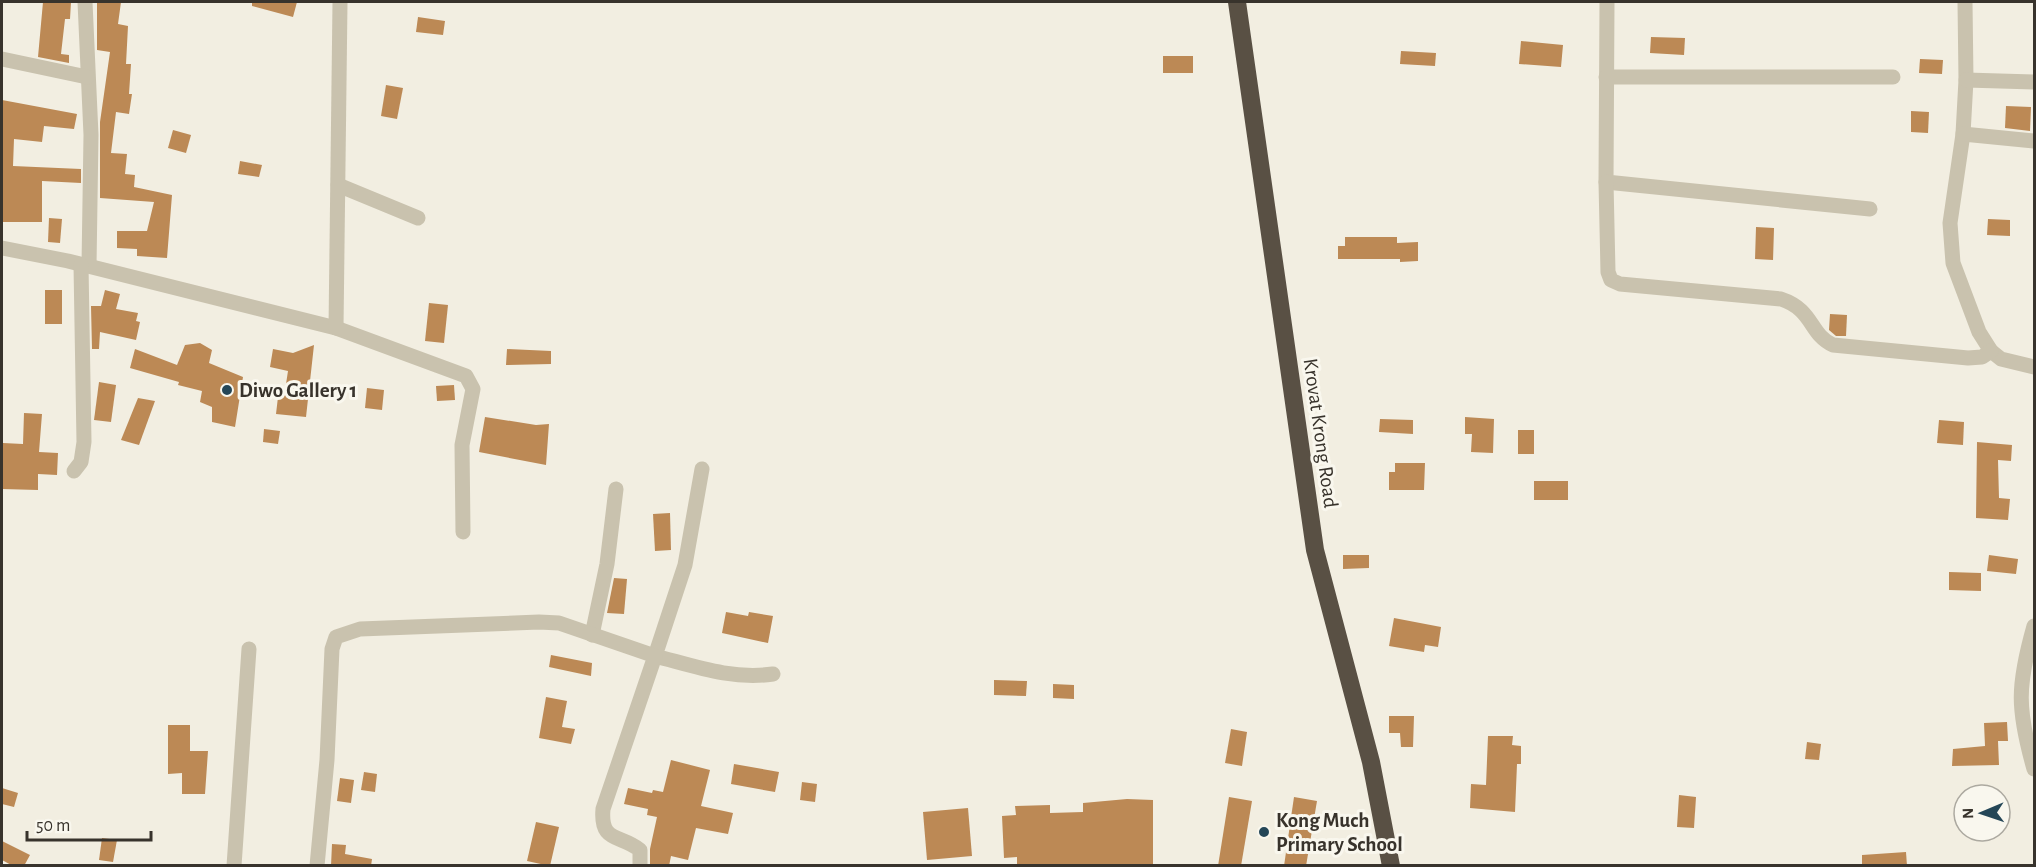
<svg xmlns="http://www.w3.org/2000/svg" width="2036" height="867" viewBox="0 0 2036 867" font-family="'Alegreya Sans',sans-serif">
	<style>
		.building { fill: #bc8955 }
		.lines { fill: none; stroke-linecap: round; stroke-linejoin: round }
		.street { stroke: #c9c2ae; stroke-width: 15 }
		.highway { stroke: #595044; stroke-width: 18 }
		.poi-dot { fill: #244657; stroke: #f9f7ee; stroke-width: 2 }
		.labels { text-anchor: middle; stroke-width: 6; stroke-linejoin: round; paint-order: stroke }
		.poi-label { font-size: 21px; font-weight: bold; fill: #38332c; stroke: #f9f7ee; text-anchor: start }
		.street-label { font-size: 21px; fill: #38332c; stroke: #f9f7ee }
	</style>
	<rect width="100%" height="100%" fill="#f2eee1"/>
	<g class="building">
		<polygon points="43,2 71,2 70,19 65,19 61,54 69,55 69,63 38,57"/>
		<polygon points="97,2 121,2 118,24 128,26 126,64 131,64 129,94 132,94 129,114 116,112 111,153 127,154 125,174 135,175 134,187 172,195 167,258 137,256 137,249 117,248 117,231 147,231 154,202 100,198 100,122 110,52 97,50"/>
		<polygon points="252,2 297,2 293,17 252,6"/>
		<polygon points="418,17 445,21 443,35 416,32"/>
		<polygon points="1651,37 1685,38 1684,55 1650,53"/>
		<polygon points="1521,41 1563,45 1561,67 1519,64"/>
		<polygon points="1401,51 1436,53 1435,66 1400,64"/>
		<rect x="1163" y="56" width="30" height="17"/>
		<polygon points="1920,59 1943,60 1942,74 1919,73"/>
		<polygon points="386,85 403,88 397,119 381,116"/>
		<polygon points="2,100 77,114 74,129 44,126 42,142 14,139 13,166 81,169 81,183 42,181 42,222 2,222"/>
		<polygon points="2006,106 2031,107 2030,131 2005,128"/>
		<polygon points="1911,111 1929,112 1928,133 1911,132"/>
		<polygon points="173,130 191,135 186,153 168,148"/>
		<polygon points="240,161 262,165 259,177 238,174"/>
		<polygon points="49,218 62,219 60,243 48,242"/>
		<polygon points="1988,219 2010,220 2010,236 1987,235"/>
		<polygon points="1756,227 1774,228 1773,260 1755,259"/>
		<polygon points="1345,237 1397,237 1397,243 1418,242 1418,261 1400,262 1400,259 1338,259 1338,246 1345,246"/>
		<rect x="45" y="290" width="17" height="34"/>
		<polygon points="105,290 120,294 116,309 138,313 136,321 140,322 136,340 100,332 99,349 92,349 91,306 101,306"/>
		<polygon points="429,303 448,305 444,343 425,341"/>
		<polygon points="1830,314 1847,315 1846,336 1836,336 1829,330"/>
		<polygon points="200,343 212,350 209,363 243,377 235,427 212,422 212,407 200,402 202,391 178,385 179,382 130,368 135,349 177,365 185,345"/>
		<polygon points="314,345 306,417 276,414 278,397 284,397 288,371 270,367 273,349 293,353"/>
		<polygon points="507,349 551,351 551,364 506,365"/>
		<polygon points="99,382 116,385 111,422 94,420"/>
		<polygon points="454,385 455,400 437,401 436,386"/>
		<polygon points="367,388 384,390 382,410 365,408"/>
		<polygon points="138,398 155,401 139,445 121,440"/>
		<polygon points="24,413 42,414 39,452 58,453 57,475 38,474 38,490 2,489 3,443 23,444"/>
		<polygon points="485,417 536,425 549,424 546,465 479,452"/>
		<polygon points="1465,417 1494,419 1493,453 1471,452 1472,434 1465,434"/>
		<polygon points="1380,419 1413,420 1413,434 1379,432"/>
		<polygon points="1939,420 1964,422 1963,445 1937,443"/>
		<polygon points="264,429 280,431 278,444 263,442"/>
		<rect x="1518" y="430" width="16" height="24"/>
		<polygon points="1977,442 2012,445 2011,461 1998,460 1999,498 2010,499 2008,520 1976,518"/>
		<polygon points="1395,463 1425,463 1424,490 1389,490 1389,472 1395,472"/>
		<rect x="1534" y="481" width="34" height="19"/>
		<polygon points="670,513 671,550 655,551 653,514"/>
		<polygon points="1343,555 1369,555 1369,568 1343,569"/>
		<polygon points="1989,555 2018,559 2016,574 1987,571"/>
		<polygon points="1949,572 1981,573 1981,591 1949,590"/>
		<polygon points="614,578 627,579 624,614 607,613"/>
		<polygon points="726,612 748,616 749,612 773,616 768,643 722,633"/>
		<polygon points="1394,618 1441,627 1438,647 1425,645 1424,652 1389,646"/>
		<polygon points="551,655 592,663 591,676 549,667"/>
		<polygon points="994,680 1027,681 1026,696 994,695"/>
		<polygon points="1053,684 1074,685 1074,699 1053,698"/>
		<polygon points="546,697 567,701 562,727 575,729 571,744 539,738"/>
		<polygon points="1389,716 1414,716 1413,747 1401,747 1400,733 1389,733"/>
		<polygon points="2007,722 2008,741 1998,741 1999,765 1952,766 1953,749 1985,746 1984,723"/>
		<polygon points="168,725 190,725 190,751 208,751 205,794 182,794 182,773 168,774"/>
		<polygon points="1231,729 1247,732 1242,766 1225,763"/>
		<polygon points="1488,736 1513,736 1512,745 1521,746 1521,764 1517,764 1515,812 1470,808 1471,784 1486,785"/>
		<polygon points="1807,742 1821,744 1819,760 1805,759"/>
		<polygon points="671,760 710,770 701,806 733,813 728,834 696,828 688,860 671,856 669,866 650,866 650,849 657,817 647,815 648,809 624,804 628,788 652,793 653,790 663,792"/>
		<polygon points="734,764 779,772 775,792 731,784"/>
		<polygon points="364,772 377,774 375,792 361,790"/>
		<polygon points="340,778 354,780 351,803 337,801"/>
		<polygon points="802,782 817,784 815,802 800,800"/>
		<polygon points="2,788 18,793 14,807 2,804"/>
		<polygon points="1679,795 1696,797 1694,828 1677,827"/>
		<polygon points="1229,797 1252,801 1241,866 1218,866"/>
		<polygon points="1294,797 1317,801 1306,866 1284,866"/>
		<polygon points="1127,799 1153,800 1153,866 1017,866 1017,857 1004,858 1002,816 1016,815 1015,806 1050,805 1050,813 1083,812 1083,803"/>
		<polygon points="968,808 972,856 927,860 923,812"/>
		<polygon points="536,822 559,827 550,866 527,861"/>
		<polygon points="102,838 117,840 113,862 99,860"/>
		<polygon points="2,841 30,855 24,866 13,866 2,860"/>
		<polygon points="332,844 346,845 345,854 372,859 371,866 331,866"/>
		<polygon points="1906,852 1907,866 1862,866 1862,855"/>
	</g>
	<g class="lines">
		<g class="street">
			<polyline points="85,2 91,135 89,266"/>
			<polyline points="1607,2 1606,182 1870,209"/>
			<polyline points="1965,2 1966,80 1963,134 1950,223 1953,263 1979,332 1991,351 2001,359 2034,367"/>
			<polyline points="2,59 87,77"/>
			<polyline points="1606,77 1893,77"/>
			<polyline points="1966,80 2034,82"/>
			<polyline points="1963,134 2034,141"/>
			<path d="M1606 182 1608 272 1611 280 1620 284 1781 299C1814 310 1809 334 1833 345L1968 358 1982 357 1991 351"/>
			<polyline points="338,185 418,218"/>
			<polyline points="2,248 68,261 336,328 466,376 473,389 462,445 463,532"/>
			<polyline points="336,328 340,2"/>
			<path d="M702 469 685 565 655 656C694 666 732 680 773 674"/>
			<polyline points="74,471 81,462 84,442 81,265"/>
			<path d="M2034 626C2017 686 2017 709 2034 769"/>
			<polyline points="592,635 607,564 616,489"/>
			<polyline points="234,866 249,649"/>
			<path d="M317 866 327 760 332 649 336 637 360 629 539 622 559 623 655 656 603 809C600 843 620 834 640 850V866"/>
		</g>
		<polyline class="highway" points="1237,2 1315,550 1371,762 1391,866"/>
	</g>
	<g class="poi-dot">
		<circle cx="227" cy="390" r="6"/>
		<circle cx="1264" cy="832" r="6"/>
	</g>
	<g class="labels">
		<g class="poi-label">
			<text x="239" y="397">Diwo Gallery 1</text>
			<text x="1276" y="827">Kong Much<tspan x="1276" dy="24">Primary School</tspan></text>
		</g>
		<g class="street-label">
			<text transform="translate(1321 433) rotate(82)" y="7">Krovat Krong Road</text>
		</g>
	</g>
	<rect width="2036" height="867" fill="none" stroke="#38332c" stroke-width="6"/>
	<g transform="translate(1982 813) rotate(268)"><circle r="28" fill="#f9f7ee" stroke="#aca9a0" stroke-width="1.5"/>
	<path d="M0-4.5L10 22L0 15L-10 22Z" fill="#244657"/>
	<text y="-9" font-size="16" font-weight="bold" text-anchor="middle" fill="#38332c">N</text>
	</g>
	<path d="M27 831v9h124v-9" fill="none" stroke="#38332c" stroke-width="3"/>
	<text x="36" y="831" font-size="18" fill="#38332c" stroke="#f9f7ee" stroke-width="4.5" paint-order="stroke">50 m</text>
</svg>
